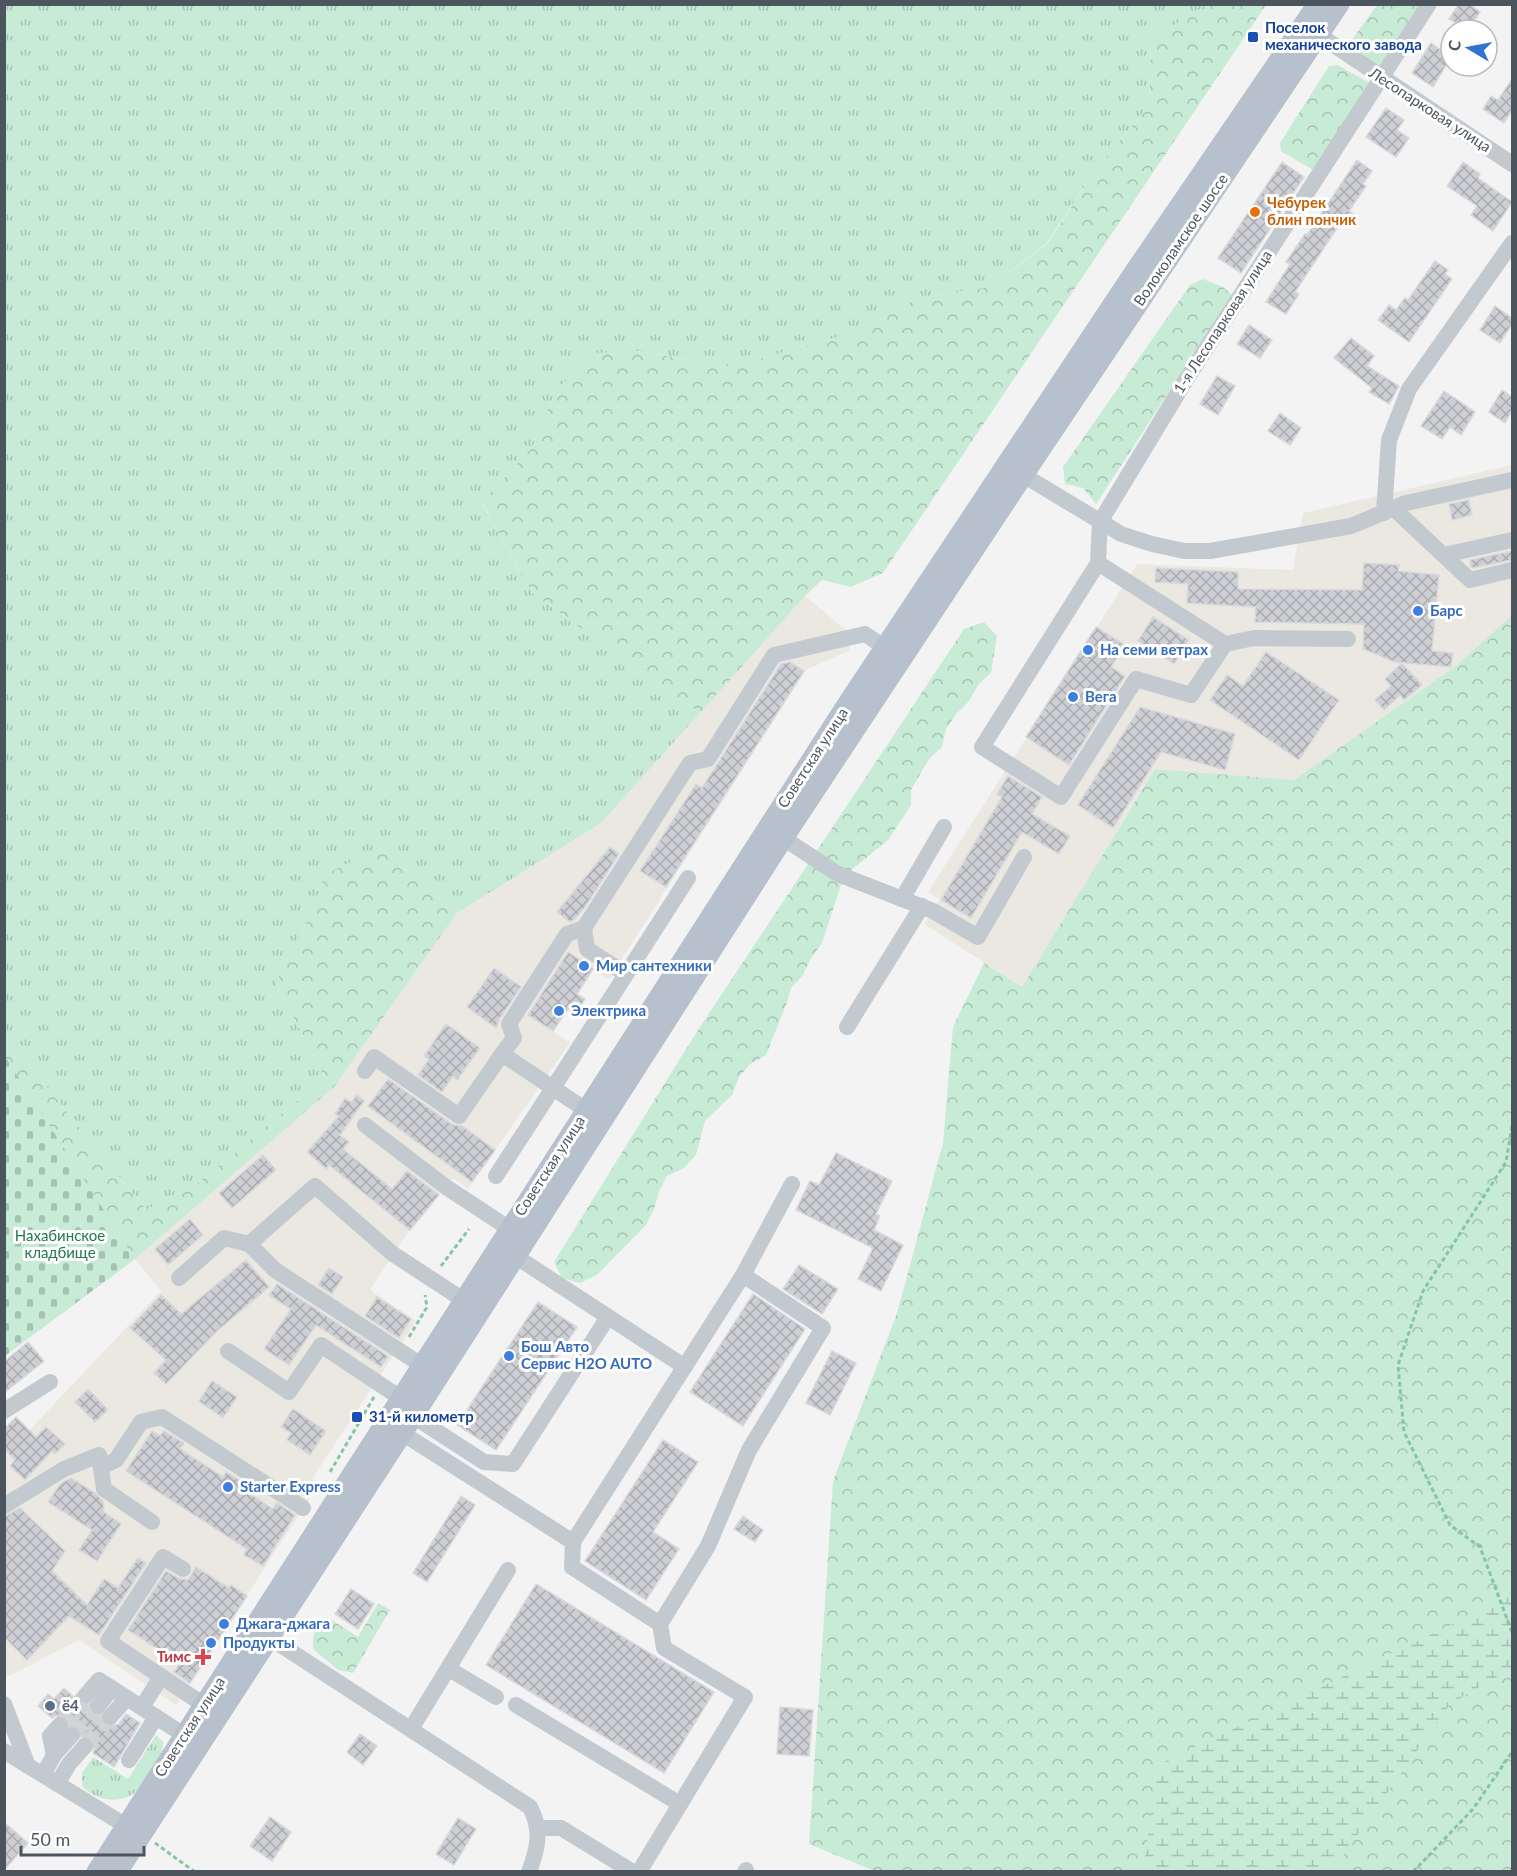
<svg xmlns="http://www.w3.org/2000/svg" width="1517" height="1876" viewBox="0 0 1517 1876" font-family="Lato,sans-serif">
	<style>
		.commercial { fill: #eae8e1 }
		.grass { fill: url(#grass-tufts) }
		.forest { fill: url(#forest-crowns) }
		.wetland { fill: url(#wetland-marsh) }
		.cemetery { fill: url(#cemetery-stones) }
		.building { fill: url(#building-cross-hatch); stroke: #d7d9dd; stroke-width: 1.5 }
		.lines { fill: none; stroke-linecap: round; stroke-linejoin: round }
		.minor-tunnel { stroke: #d2d3d5; stroke-width: 16; stroke-dasharray: 16 8; stroke-linecap: butt }
		.path { stroke: #83c6a6; stroke-width: 3; stroke-dasharray: 4.5 3; stroke-linecap: butt }
		.minor { stroke: #c2c9cf; stroke-width: 16 }
		.major { stroke: #b6c1cd; stroke-width: 21 }
		.transit-dot { fill: #1a4fb4; stroke: #fff; stroke-width: 2 }
		.food-dot { fill: #e8710a; stroke: #fff; stroke-width: 2 }
		.shop-dot { fill: #3f7fe0; stroke: #fff; stroke-width: 2 }
		.health-dot { fill: #e0444e; stroke: #fff; stroke-width: 2 }
		.service-dot { fill: #5c6f8a; stroke: #fff; stroke-width: 2 }
		.labels { text-anchor: middle; stroke-width: 6; stroke-linejoin: round; paint-order: stroke }
		.transit-label { font-size: 15px; font-weight: bold; fill: #164399; stroke: #fff; text-anchor: start }
		.street-label { font-size: 15px; fill: #4c555e; stroke: #fff }
		.food-label { font-size: 15px; font-weight: bold; fill: #c56008; stroke: #fff; text-anchor: start }
		.shop-label { font-size: 15px; font-weight: bold; fill: #366cbe; stroke: #fff; text-anchor: start }
		.park-label { font-size: 15px; fill: #24784f; stroke: #fff }
		.health-label { font-size: 15px; font-weight: bold; fill: #be3a42; stroke: #fff; text-anchor: end }
		.service-label { font-size: 15px; font-weight: bold; fill: #4e5e75; stroke: #fff; text-anchor: start }
	</style>
	<defs>
		<pattern id="grass-tufts" width="24" height="20" patternUnits="userSpaceOnUse" patternTransform="scale(1.5)"><rect width="24" height="20" fill="#c8ebd6"/><path d="M3 7l-1-3M5 7V3M7 7l1-3M15 17l-1-3M17 17v-4M19 17l1-3" fill="none" stroke="#a5c1b1"/></pattern>
		<pattern id="forest-crowns" width="20" height="18" patternUnits="userSpaceOnUse" patternTransform="scale(1.5)"><rect width="20" height="18" fill="#c8ebd6"/><path d="M2 6a3 3 0 1 1 6 0M12 15a3 3 0 1 1 6 0" fill="none" stroke="#a5c1b1"/></pattern>
		<pattern id="wetland-marsh" width="20" height="14" patternUnits="userSpaceOnUse" patternTransform="scale(1.5)"><rect width="20" height="14" fill="#c8ebd6"/><path d="M1 5h8M5 5V1M11 12h8M15 12V8" fill="none" stroke="#a5c1b1"/></pattern>
		<pattern id="cemetery-stones" width="16" height="16" patternUnits="userSpaceOnUse" patternTransform="scale(1.5)"><rect width="16" height="16" fill="#c8ebd6"/><path d="M2 7V4a2 2 0 0 1 4 0v3zM10 15v-3a2 2 0 0 1 4 0v3z" fill="#a5c1b1"/></pattern>
		<pattern id="building-cross-hatch" width="8" height="8" patternUnits="userSpaceOnUse" patternTransform="scale(1.5)"><rect width="8" height="8" fill="#cdcfd4"/><path d="M0 0l8 8M0 8l8-8" fill="none" stroke="#a9abaf"/></pattern>
	</defs>
	<rect width="100%" height="100%" fill="#f4f3f3"/>
	<g class="commercial">
		<polygon points="1512,465 1512,615 1457,665 1294,780 1155,769 1022,987 924,924 940,899 928,892 1137,564 1293,570 1303,513"/>
		<polygon points="805,596 846,630 850,650 806,670 609,979 593,969 577,994 585,999 575,1014 568,1009 553,1031 570,1043 468,1189 453,1178 407,1234 370,1290 416,1321 312,1479 319,1484 176,1705 79,1640 7,1677 4,1670 4,1457 161,1291 135,1259 334,1087 457,913 601,823"/>
	</g>
	<g class="grass">
		<polygon points="4,5 1208,5 1151,39 1149,106 1096,169 1047,243 991,287 915,299 863,330 731,367 637,351 555,392 532,448 482,503 532,593 700,713 601,823 457,913 380,848 303,930 276,983 325,1078 199,1182 146,1210 17,1050 5,1028"/>
		<path d="M156 1735 163 1741C164 1752 158 1758 153 1767 148 1774 144 1785 137 1791 123 1805 94 1801 82 1786V1773L93 1757 128 1779Z"/>
	</g>
	<g class="forest">
		<polygon points="1208,4 1266,5 883,573 851,587 822,580 805,596 700,713 532,593 482,502 532,448 555,392 591,353 637,351 731,367 863,330 915,299 991,287 1048,243 1096,169 1149,106 1151,39"/>
		<polygon points="1377,5 1421,5 1380,67 1365,57 1351,41"/>
		<polygon points="1337,65 1370,83 1313,170 1281,151 1280,143 1329,66"/>
		<polygon points="1203,279 1223,287 1232,295 1096,504 1083,488 1065,484 1063,467 1190,285"/>
		<polygon points="1512,615 1512,1871 877,1872 809,1844 833,1481 897,1313 943,1143 953,1027 984,963 1022,987 1155,769 1294,780 1457,665"/>
		<polygon points="984,622 997,636 991,673 978,685 969,701 956,714 946,729 942,747 929,759 911,790 911,805 888,840 844,876 822,943 811,958 803,975 791,988 786,1005 766,1055 750,1064 739,1077 732,1095 705,1121 696,1155 684,1168 667,1176 659,1191 654,1209 646,1225 597,1275 580,1283 562,1278 554,1262 696,1033 964,629"/>
		<polygon points="380,848 457,913 334,1087 135,1259 4,1356 5,1028 17,1050 146,1210 199,1182 325,1078 276,983 303,930 326,874"/>
		<path d="M378 1603 390 1610 353 1673 338 1670 313 1649C312 1634 316 1627 327 1617L358 1637Z"/>
	</g>
	<polygon class="wetland" points="1512,1590 1512,1668 1450,1704 1332,1871 1143,1871 1158,1765 1461,1620"/>
	<polygon class="cemetery" points="4,1055 135,1259 5,1356 4,1356"/>
	<g class="building">
		<polygon points="1459,4 1469,4 1480,12 1468,30 1449,19"/>
		<polygon points="1431,43 1451,57 1433,87 1412,73"/>
		<polygon points="1512,79 1512,110 1504,123 1483,109 1491,96 1498,100"/>
		<polygon points="1386,108 1404,120 1397,130 1409,138 1396,157 1366,137"/>
		<polygon points="1357,160 1372,171 1363,184 1366,186 1349,211 1355,215 1347,226 1341,222 1295,292 1299,294 1286,314 1266,302 1290,264 1286,262 1305,234 1307,235"/>
		<polygon points="1282,162 1304,177 1241,273 1218,258"/>
		<polygon points="1463,162 1480,174 1478,178 1512,202 1493,231 1471,215 1477,206 1447,186"/>
		<polygon points="1435,261 1448,270 1445,274 1452,279 1409,342 1378,320 1389,305 1396,310 1405,298 1408,300"/>
		<polygon points="1495,306 1512,318 1512,324 1500,343 1480,330"/>
		<polygon points="1249,325 1272,340 1260,358 1237,344"/>
		<polygon points="1351,338 1374,356 1367,366 1399,386 1389,404 1369,392 1372,388 1334,358"/>
		<polygon points="1217,376 1235,386 1218,415 1200,404"/>
		<polygon points="1502,390 1512,397 1512,411 1505,423 1489,412"/>
		<polygon points="1444,391 1475,412 1461,435 1450,427 1442,439 1421,426"/>
		<polygon points="1280,413 1301,428 1290,445 1268,431"/>
		<polygon points="1469,500 1472,515 1452,520 1449,504"/>
		<polygon points="1512,551 1512,560 1473,568 1471,567 1470,560"/>
		<polygon points="1364,563 1399,565 1398,571 1439,575 1432,651 1453,653 1451,667 1395,662 1363,649 1364,624 1255,622 1256,607 1187,603 1188,584 1155,582 1156,568 1238,572 1238,589 1362,590"/>
		<polygon points="1153,617 1189,640 1174,664 1138,641"/>
		<polygon points="1096,627 1125,645 1111,667 1125,676 1069,765 1026,737"/>
		<polygon points="1266,652 1339,700 1299,760 1210,700 1227,675 1243,686"/>
		<polygon points="790,662 804,671 666,887 640,871 696,784 702,788 781,664"/>
		<polygon points="1402,663 1422,685 1404,700 1400,695 1384,710 1375,700 1391,686 1385,679"/>
		<polygon points="1140,707 1235,734 1225,770 1161,752 1113,828 1078,805"/>
		<polygon points="1008,776 1042,797 1032,814 1070,836 1059,854 1022,832 971,918 941,900 1002,797 997,794"/>
		<polygon points="610,847 619,854 585,907 574,920 570,922 557,912"/>
		<polygon points="568,952 593,969 577,994 585,999 575,1014 568,1009 553,1031 528,1015"/>
		<polygon points="494,968 521,987 500,1018 496,1028 467,1007"/>
		<polygon points="446,1024 480,1048 457,1080 453,1076 442,1092 418,1075 429,1059 424,1056"/>
		<polygon points="388,1079 453,1125 462,1126 495,1150 472,1182 368,1106"/>
		<polygon points="357,1095 364,1101 340,1135 349,1142 343,1149 392,1189 407,1171 439,1195 410,1230 329,1165 326,1169 307,1152 339,1116 335,1114 345,1098 351,1102"/>
		<polygon points="836,1153 892,1181 876,1214 880,1216 874,1230 903,1245 881,1291 858,1279 873,1248 796,1210 810,1181 819,1185"/>
		<polygon points="263,1155 276,1170 232,1208 219,1193"/>
		<polygon points="190,1219 203,1235 168,1265 155,1249"/>
		<polygon points="246,1260 269,1287 218,1330 166,1384 154,1373 166,1360 130,1328 161,1295 181,1314"/>
		<polygon points="799,1265 838,1289 822,1314 783,1289"/>
		<polygon points="329,1268 343,1277 332,1294 318,1285"/>
		<polygon points="277,1284 388,1356 381,1367 316,1325 289,1365 264,1349 291,1309 269,1295"/>
		<polygon points="753,1294 805,1329 743,1426 690,1392"/>
		<polygon points="377,1297 411,1319 399,1338 365,1316"/>
		<polygon points="538,1302 577,1327 496,1450 457,1425"/>
		<polygon points="28,1342 44,1361 4,1393 4,1362"/>
		<polygon points="832,1351 856,1363 830,1415 806,1403"/>
		<polygon points="212,1381 237,1397 223,1418 199,1401"/>
		<polygon points="88,1389 108,1410 95,1422 75,1402"/>
		<polygon points="293,1409 326,1431 310,1455 287,1440 291,1433 281,1427"/>
		<polygon points="16,1417 36,1437 46,1427 65,1444 55,1454 52,1451 25,1480 10,1466 15,1460 4,1449 4,1429"/>
		<polygon points="152,1431 160,1436 164,1431 184,1443 180,1449 223,1477 226,1472 246,1484 243,1489 273,1509 277,1503 295,1515 263,1566 244,1555 247,1549 126,1471"/>
		<polygon points="663,1440 698,1462 653,1532 679,1549 646,1600 585,1561"/>
		<polygon points="71,1478 95,1493 103,1501 104,1512 121,1524 97,1561 79,1550 92,1530 48,1502 61,1483"/>
		<polygon points="461,1496 475,1505 427,1582 413,1573"/>
		<polygon points="20,1508 65,1551 52,1571 87,1605 104,1579 118,1588 138,1558 146,1563 99,1635 69,1616 27,1660 4,1637 4,1517"/>
		<polygon points="743,1516 763,1530 755,1542 734,1529"/>
		<polygon points="196,1567 229,1588 231,1585 247,1596 190,1683 174,1672 180,1663 128,1630 166,1571 178,1578 188,1580"/>
		<polygon points="536,1584 714,1692 664,1773 486,1665"/>
		<polygon points="351,1589 374,1604 358,1629 335,1614"/>
		<polygon points="64,1688 80,1703 88,1705 91,1714 100,1716 103,1724 107,1727 119,1724 126,1714 140,1723 114,1767 93,1753 95,1748 92,1739 82,1736 79,1728 70,1725 67,1717 57,1715 52,1718 38,1706 48,1694 54,1699"/>
		<polygon points="780,1707 813,1710 809,1756 777,1754"/>
		<polygon points="360,1734 377,1746 363,1765 347,1752"/>
		<polygon points="270,1817 291,1832 272,1861 250,1846"/>
		<polygon points="458,1818 476,1829 454,1865 436,1854"/>
		<polygon points="4,1822 28,1843 4,1870"/>
	</g>
	<g class="lines">
		<g class="minor-tunnel">
			<polyline points="60,1725 86,1695"/>
			<polyline points="72,1735 98,1706"/>
			<polyline points="85,1746 110,1717"/>
		</g>
		<g class="path">
			<polyline points="1512,1126 1506,1162 1423,1291 1398,1365 1404,1432 1450,1525 1480,1547 1512,1632"/>
			<polyline points="441,1266 469,1229"/>
			<polyline points="409,1337 427,1307 425,1295"/>
			<polyline points="330,1472 374,1397"/>
			<polyline points="155,1843 195,1872"/>
			<polyline points="1413,1872 1473,1809 1512,1752"/>
		</g>
		<g class="minor">
			<polyline points="1319,35 1512,164"/>
			<polyline points="1015,470 1121,534 1152,544 1184,551 1210,551 1351,526 1406,503 1512,480"/>
			<polyline points="1393,508 1470,580 1512,570"/>
			<polyline points="1384,513 1389,440 1409,389 1512,243"/>
			<polyline points="1444,555 1512,540"/>
			<polyline points="1098,563 1225,644 1191,695 1136,679 1061,797 982,747 1098,563 1100,522 1184,383 1429,4"/>
			<polyline points="1225,644 1254,638 1348,639"/>
			<polyline points="783,838 838,874 933,911 978,937 1024,857"/>
			<polyline points="688,878 553,1088 502,1054 514,1038 509,1024 567,934 584,928 690,763 708,759 774,655 865,634 884,647"/>
			<polyline points="902,899 944,827"/>
			<polyline points="584,928 587,949 626,974"/>
			<polyline points="847,1027 922,906"/>
			<polyline points="365,1071 374,1057 459,1116 502,1054"/>
			<polyline points="365,1125 446,1187 510,1229"/>
			<polyline points="496,1176 553,1088 586,1110"/>
			<polyline points="249,1244 275,1270 423,1366"/>
			<polyline points="515,1256 685,1367"/>
			<polyline points="743,1275 792,1184"/>
			<polyline points="179,1278 224,1238 249,1244 315,1186 393,1254 465,1301"/>
			<polyline points="228,1351 289,1392 321,1345 402,1399"/>
			<polyline points="4,1411 50,1382"/>
			<polyline points="413,1416 484,1462 513,1464 608,1317"/>
			<polyline points="402,1433 573,1542 743,1275 823,1328 749,1450 708,1546 660,1624 664,1648 745,1697 639,1872"/>
			<polyline points="101,1467 116,1460 141,1422 162,1417 303,1508"/>
			<polyline points="4,1506 64,1469 99,1455 104,1489 152,1522"/>
			<polyline points="573,1542 572,1567 660,1624"/>
			<polyline points="183,1569 163,1557 108,1641 204,1705"/>
			<path d="M270 1638 530 1807C542 1830 538 1848 529 1872"/>
			<polyline points="449,1669 496,1697"/>
			<polyline points="86,1695 99,1680 184,1735"/>
			<polyline points="4,1704 28,1766"/>
			<polyline points="516,1705 680,1804"/>
			<polyline points="98,1706 112,1688"/>
			<polyline points="142,1707 161,1677"/>
			<polyline points="110,1717 127,1698"/>
			<polyline points="411,1729 508,1570"/>
			<polyline points="4,1751 136,1832"/>
			<polyline points="54,1755 50,1736 60,1725"/>
			<polyline points="129,1760 156,1717"/>
			<polyline points="43,1775 54,1755 72,1735"/>
			<polyline points="57,1784 69,1764 85,1746"/>
			<polyline points="538,1828 561,1828 633,1872"/>
			<polyline points="745,1872 746,1870"/>
		</g>
		<g class="major">
			<polyline points="97,1872 849,702 1130,279 1318,4"/>
			<polyline points="117,1872 413,1416 783,838 1023,475 1339,4"/>
		</g>
	</g>
	<g class="transit-dot">
		<rect x="1247" y="31" width="12" height="12" rx="3"/>
		<rect x="351" y="1411" width="12" height="12" rx="3"/>
	</g>
	<circle class="food-dot" cx="1255" cy="212" r="6"/>
	<g class="shop-dot">
		<circle cx="1418" cy="611" r="6"/>
		<circle cx="1088" cy="650" r="6"/>
		<circle cx="1073" cy="697" r="6"/>
		<circle cx="584" cy="966" r="6"/>
		<circle cx="559" cy="1011" r="6"/>
		<circle cx="509" cy="1356" r="6"/>
		<circle cx="228" cy="1487" r="6"/>
		<circle cx="224" cy="1624" r="6"/>
		<circle cx="211" cy="1643" r="6"/>
	</g>
	<path class="health-dot" d="M200 1648h6v6h6v6h-6v6h-6v-6h-6v-6h6z"/>
	<circle class="service-dot" cx="50" cy="1706" r="6"/>
	<g class="labels">
		<g class="transit-label">
			<text x="1265" y="33">Поселок<tspan x="1265" dy="17">механического завода</tspan></text>
			<text x="369" y="1422">31-й километр</text>
		</g>
		<g class="street-label">
			<text transform="translate(1430 110) rotate(33)" y="5">Лесопарковая улица</text>
			<text transform="translate(1181 240) rotate(-56)" y="5">Волоколамское шоссе</text>
			<text transform="translate(1223 322) rotate(-57)" y="5">1-я Лесопарковая улица</text>
			<text transform="translate(813 758) rotate(-57)" y="5">Советская улица</text>
			<text transform="translate(550 1166) rotate(-57)" y="5">Советская улица</text>
			<text transform="translate(190 1727) rotate(-57)" y="5">Советская улица</text>
		</g>
		<g class="food-label">
			<text x="1267" y="208">Чебурек<tspan x="1267" dy="17">блин пончик</tspan></text>
		</g>
		<g class="shop-label">
			<text x="1430" y="616">Барс</text>
			<text x="1100" y="655">На семи ветрах</text>
			<text x="1085" y="702">Вега</text>
			<text x="596" y="971">Мир сантехники</text>
			<text x="571" y="1016">Электрика</text>
			<text x="521" y="1352">Бош Авто<tspan x="521" dy="17">Сервис H2O AUTO</tspan></text>
			<text x="240" y="1492">Starter Express</text>
			<text x="236" y="1629">Джага-джага</text>
			<text x="223" y="1648">Продукты</text>
		</g>
		<g class="park-label">
			<text x="60" y="1241">Нахабинское<tspan x="60" dy="17">кладбище</tspan></text>
		</g>
		<g class="health-label">
			<text x="191" y="1662">Тимс</text>
		</g>
		<g class="service-label">
			<text x="62" y="1711">ё4</text>
		</g>
	</g>
	<rect width="1517" height="1876" fill="none" stroke="#4c555e" stroke-width="12"/>
	<g transform="translate(1469 48) rotate(280)"><circle r="28" fill="#ffffff" stroke="#b7bbbf" stroke-width="1.5"/>
	<path d="M0-4.5L10 22L0 15L-10 22Z" fill="#3174d0"/>
	<text y="-9" font-size="16" font-weight="bold" text-anchor="middle" fill="#4c555e">С</text>
	</g>
	<path d="M21 1846v9h123v-9" fill="none" stroke="#4c555e" stroke-width="3"/>
	<text x="30" y="1846" font-size="18" fill="#4c555e" stroke="#ffffff" stroke-width="4.5" paint-order="stroke">50 m</text>
</svg>
